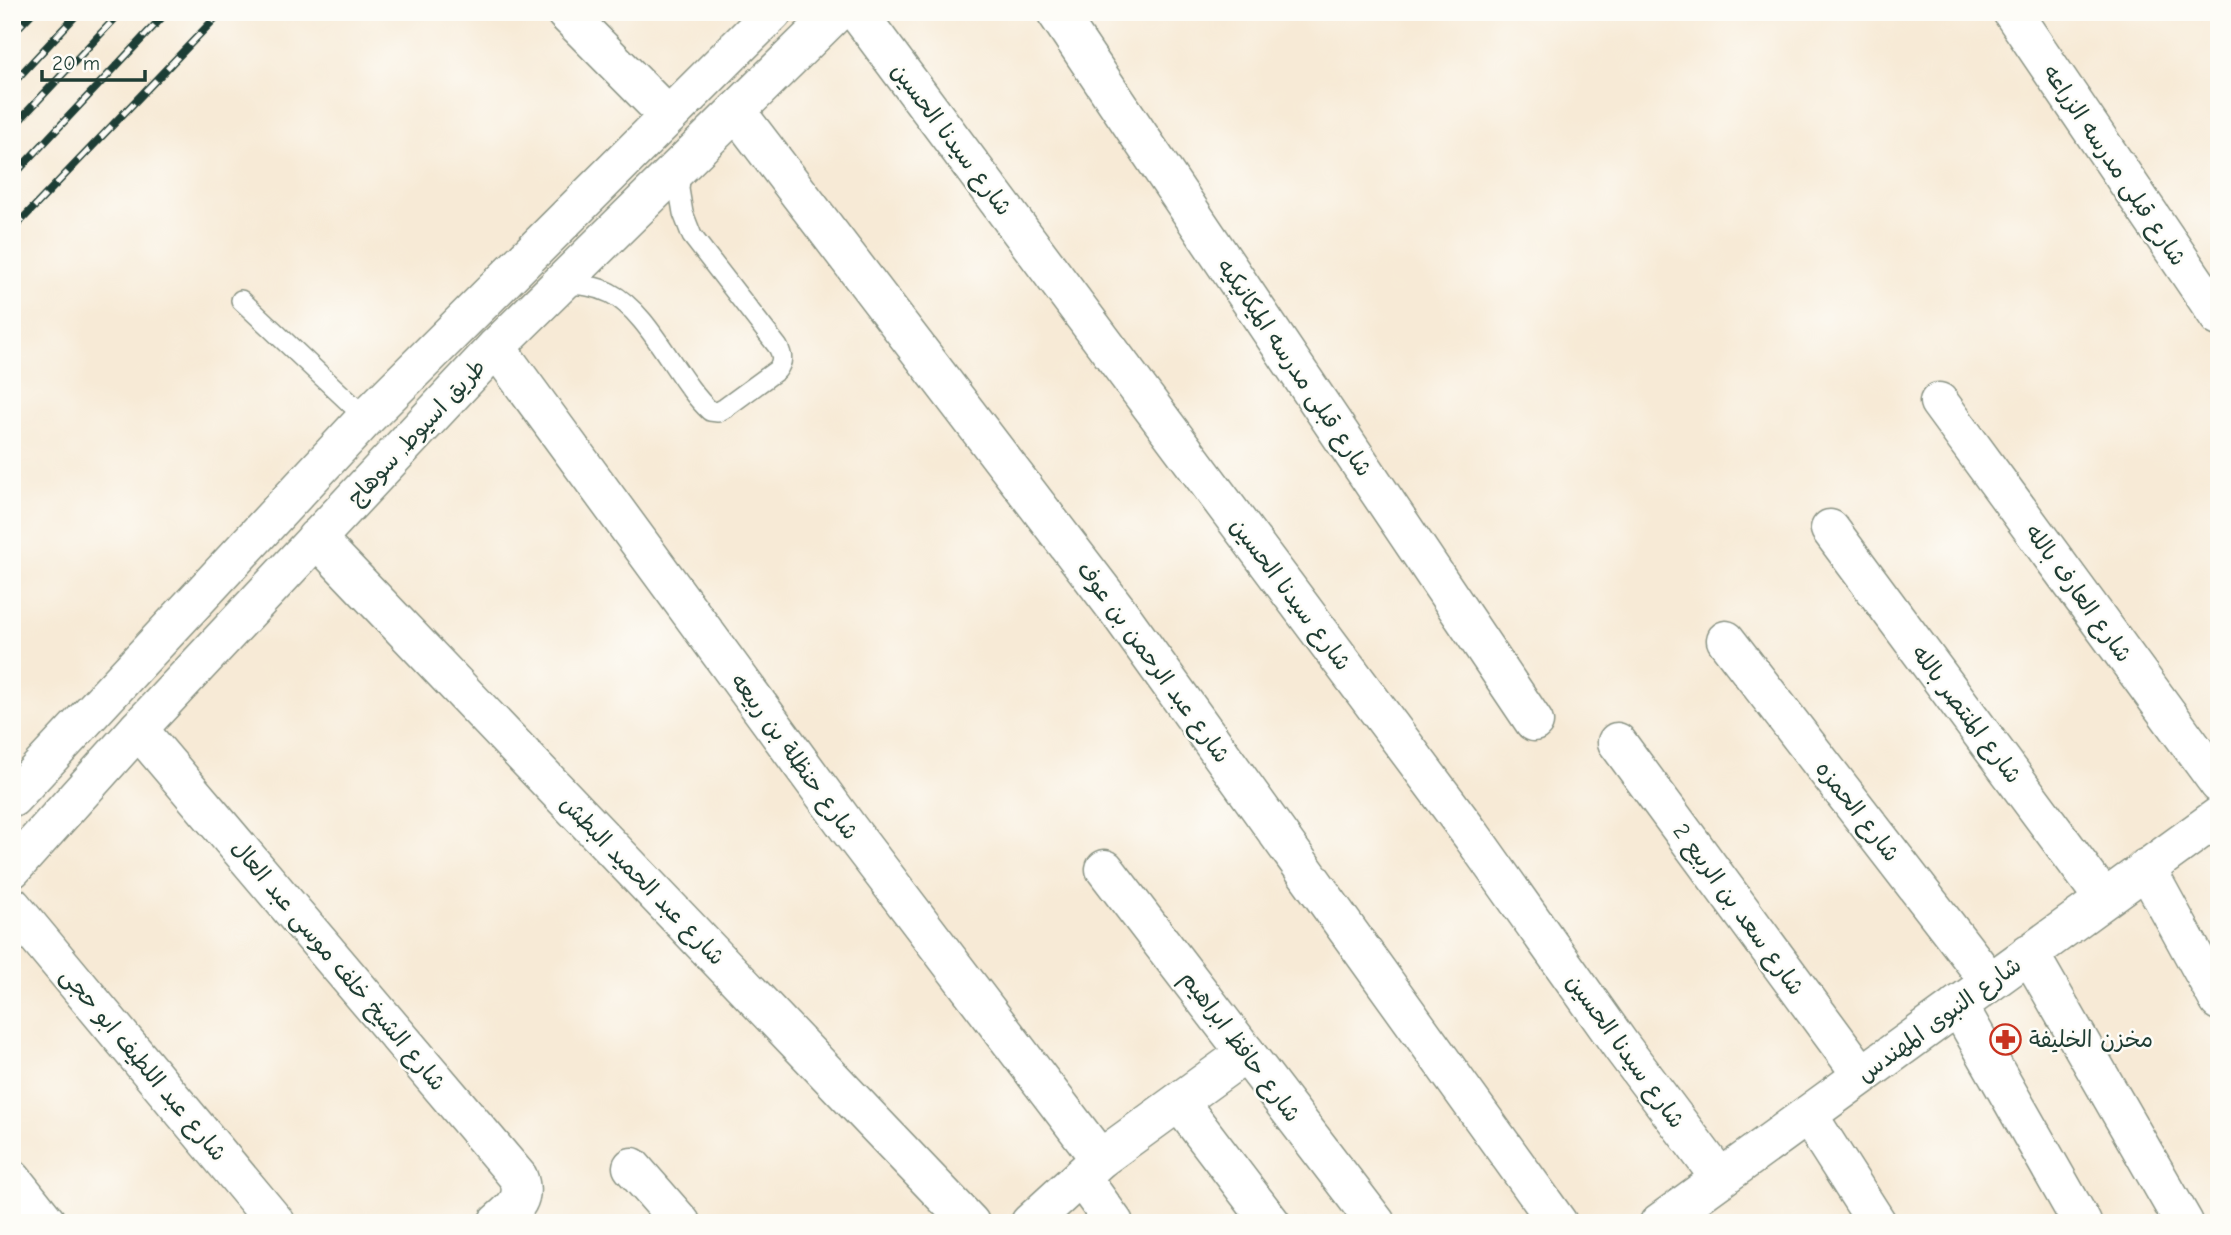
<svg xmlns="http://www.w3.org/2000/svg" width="2231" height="1235" viewBox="0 0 2231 1235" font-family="'Comic Neue','Playpen Sans Arabic',sans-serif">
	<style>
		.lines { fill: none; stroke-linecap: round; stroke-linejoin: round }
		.service-casing { stroke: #8b9485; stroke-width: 22 }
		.minor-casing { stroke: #8b9485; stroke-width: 41 }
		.primary-casing { stroke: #8b9485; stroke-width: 41 }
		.service { stroke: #fff; stroke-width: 19 }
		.minor { stroke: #fff; stroke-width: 38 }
		.primary { stroke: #fff; stroke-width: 38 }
		.rail-casing { stroke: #1f3d34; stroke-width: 8 }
		.rail { stroke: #fdfcf7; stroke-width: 5; stroke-dasharray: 16; stroke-linecap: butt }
		.labels { text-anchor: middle; stroke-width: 5; stroke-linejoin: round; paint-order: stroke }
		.street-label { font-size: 23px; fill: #1f3d34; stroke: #fdfcf7 }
		.poi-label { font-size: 23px; fill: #1f3d34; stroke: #fdfcf7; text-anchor: start }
	</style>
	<rect width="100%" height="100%" fill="#fdfcf7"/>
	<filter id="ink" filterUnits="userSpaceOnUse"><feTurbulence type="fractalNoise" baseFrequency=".0143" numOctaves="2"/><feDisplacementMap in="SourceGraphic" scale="14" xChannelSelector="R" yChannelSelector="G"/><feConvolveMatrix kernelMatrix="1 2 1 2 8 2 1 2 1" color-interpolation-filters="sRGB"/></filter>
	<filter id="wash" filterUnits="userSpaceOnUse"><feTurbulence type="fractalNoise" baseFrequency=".00686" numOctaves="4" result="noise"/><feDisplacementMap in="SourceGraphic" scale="28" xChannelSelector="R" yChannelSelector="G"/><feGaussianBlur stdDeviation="1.57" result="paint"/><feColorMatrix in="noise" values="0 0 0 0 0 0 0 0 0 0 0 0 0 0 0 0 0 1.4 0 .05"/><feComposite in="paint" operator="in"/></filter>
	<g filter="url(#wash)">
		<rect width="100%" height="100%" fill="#f7ead6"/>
	</g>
	<g filter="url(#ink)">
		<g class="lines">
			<defs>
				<g id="service">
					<path d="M563 284C579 285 595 285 610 293 650 313 676 380 710 411L718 412 725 408 777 370C783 362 783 356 778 347L692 236 683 213 679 189 681 170"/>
					<polyline points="241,300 366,418"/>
				</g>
				<g id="minor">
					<polyline points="565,12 668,116"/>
					<polyline points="857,12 1472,836 1621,1046 1720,1178"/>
					<polyline points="1056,12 1534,722"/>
					<polyline points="2012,12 2219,317"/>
					<polyline points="736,111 1118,611 1558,1223"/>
					<polyline points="496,347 849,829 1100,1159"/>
					<polyline points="1939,402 2219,784"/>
					<polyline points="1830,529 2104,899"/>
					<polyline points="316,538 970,1223"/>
					<polyline points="1726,640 1990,982"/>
					<path d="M138 729 518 1177C527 1200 513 1209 497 1223"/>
					<polyline points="1617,742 1862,1075"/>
					<polyline points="2146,868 2219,1001"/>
					<polyline points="1105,869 1376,1223"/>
					<polyline points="12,906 276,1223"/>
					<polyline points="2029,953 2184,1223"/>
					<polyline points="1958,1005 2082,1223"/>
					<polyline points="1179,1102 1271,1223"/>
					<polyline points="1808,1115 1877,1223"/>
					<polyline points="632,1167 681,1223"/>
					<polyline points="1081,1177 1114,1223"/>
					<polyline points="12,1179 47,1223"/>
					<polyline points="1030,1223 1100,1159 1246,1053"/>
					<polyline points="1659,1223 2219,816"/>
				</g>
				<g id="primary">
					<polyline points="12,798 366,418 773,12"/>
					<polyline points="12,869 138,729 496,347 837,12"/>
				</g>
			</defs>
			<use href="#service" class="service-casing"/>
			<use href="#minor" class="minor-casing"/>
			<use href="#primary" class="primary-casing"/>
			<use href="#service" class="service"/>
			<use href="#minor" class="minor"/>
			<use href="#primary" class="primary"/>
			<defs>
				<g id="rail">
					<polyline points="12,34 33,12"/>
					<polyline points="12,84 79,12"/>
					<polyline points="12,128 121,12"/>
					<polyline points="12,177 167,12"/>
					<polyline points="12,230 221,12"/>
				</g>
			</defs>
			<use href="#rail" class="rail-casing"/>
			<use href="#rail" class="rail"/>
		</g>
	</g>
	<defs>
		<symbol id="pharmacy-ring" viewBox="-11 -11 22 22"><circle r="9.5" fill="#fdfcf7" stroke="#c8321e" stroke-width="1.5"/><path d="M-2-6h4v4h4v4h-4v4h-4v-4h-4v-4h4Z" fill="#c8321e"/></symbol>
	</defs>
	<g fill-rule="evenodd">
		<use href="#pharmacy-ring" x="1988" y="1022" width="35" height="35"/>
	</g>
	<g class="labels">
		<g class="street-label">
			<text transform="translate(952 139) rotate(53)" y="8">شارع سيدنا الحسين</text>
			<text transform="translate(2115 165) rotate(56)" y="8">شارع قبلى مدرسه الزراعه</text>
			<text transform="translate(1295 367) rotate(56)" y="8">شارع قبلى مدرسه الميكانيكيه</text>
			<text transform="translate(416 432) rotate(-47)" y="8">طريق اسيوط, سوهاج</text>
			<text transform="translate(2079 593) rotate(54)" y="8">شارع العارف بالله</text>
			<text transform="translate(1291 594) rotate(53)" y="8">شارع سيدنا الحسين</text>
			<text transform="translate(1154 662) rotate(54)" y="8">شارع عبد الرحمن بن عوف</text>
			<text transform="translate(1967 714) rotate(53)" y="8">شارع المنتصر بالله</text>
			<text transform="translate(795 756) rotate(54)" y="8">شارع حنظلة بن ربيعه</text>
			<text transform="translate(1858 811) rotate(52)" y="8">شارع الحمزه</text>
			<text transform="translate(643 880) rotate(46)" y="8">شارع عبد الحميد البطش</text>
			<text transform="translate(1739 909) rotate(54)" y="8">شارع سعد بن الربيع 2</text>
			<text transform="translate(339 965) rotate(50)" y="8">شارع الشيخ خلف موسى عبد العال</text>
			<text transform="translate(1939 1019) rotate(-36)" y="8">شارع النبوى المهندس</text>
			<text transform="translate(1241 1046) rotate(53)" y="8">شارع حافظ ابراهيم</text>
			<text transform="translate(1626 1051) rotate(54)" y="8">شارع سيدنا الحسين</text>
			<text transform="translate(144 1064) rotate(50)" y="8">شارع عبد اللطيف ابو حجى</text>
		</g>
		<g class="poi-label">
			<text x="2029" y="1047">مخزن الخليفة</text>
		</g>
	</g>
	<rect width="2231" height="1235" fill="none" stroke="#fdfcf7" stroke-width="42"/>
	<path d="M42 70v10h103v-10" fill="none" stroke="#1f3d34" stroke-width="3.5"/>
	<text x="52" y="70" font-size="21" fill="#1f3d34" stroke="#fdfcf7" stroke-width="5" paint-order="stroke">20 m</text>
</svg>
